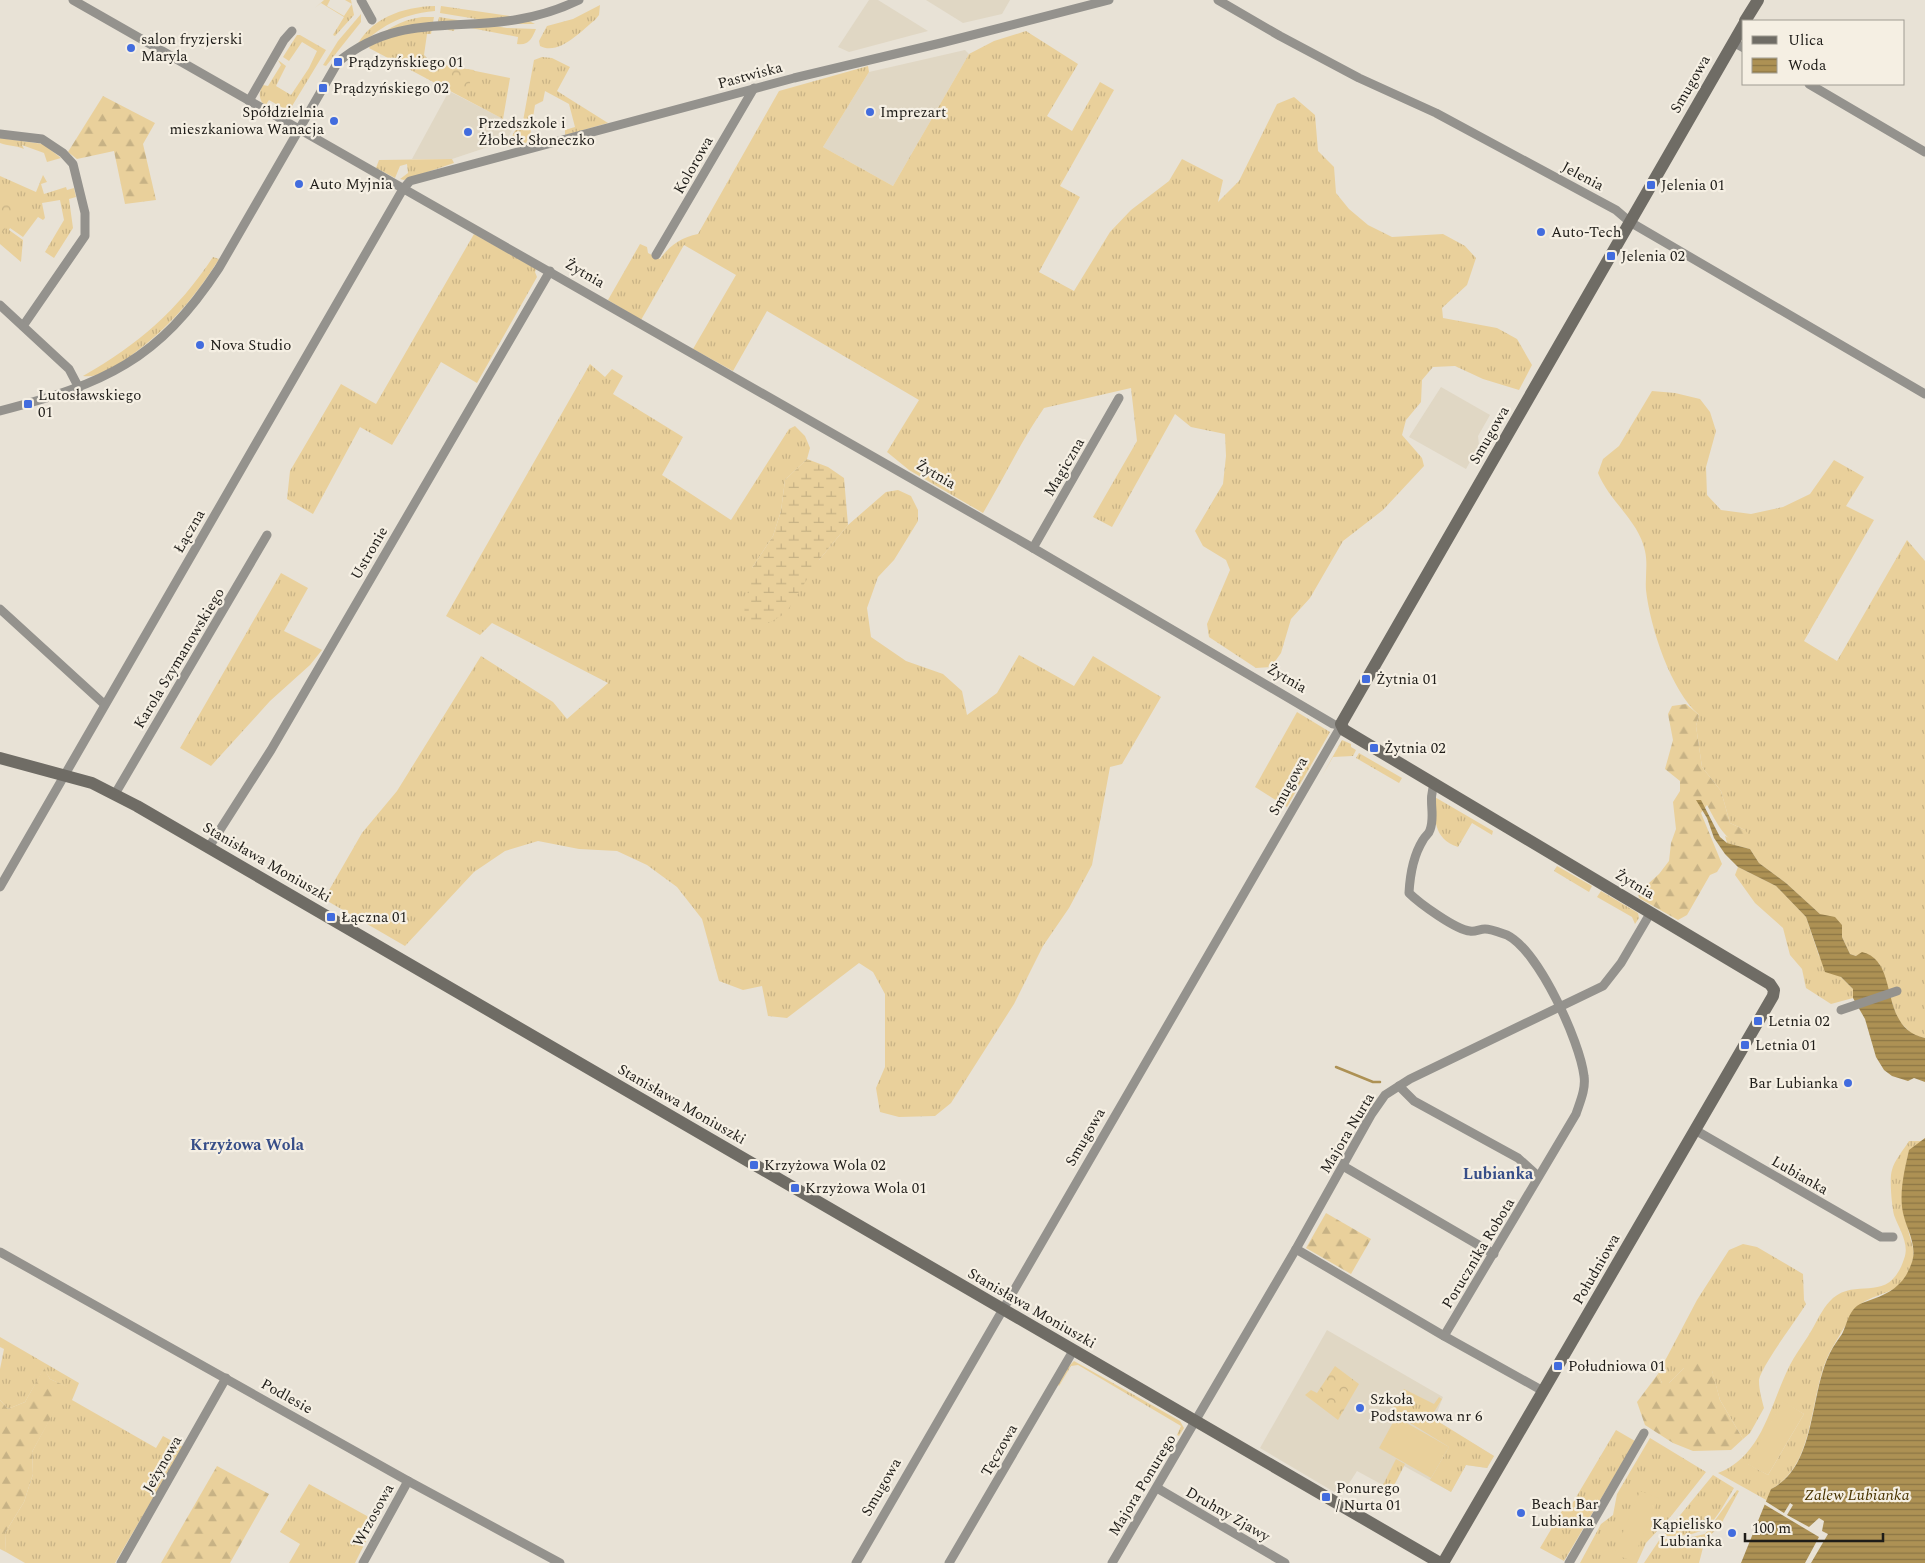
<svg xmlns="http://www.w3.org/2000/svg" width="1925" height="1563" viewBox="0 0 1925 1563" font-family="Spectral,serif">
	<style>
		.built { fill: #e0d7c4 }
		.grass { fill: url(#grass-tufts); fill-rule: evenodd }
		.forest { fill: url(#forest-firs) }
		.wetland { fill: url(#wetland-marsh) }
		.park { fill: url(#park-crowns) }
		.garden { fill: #e9d09b }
		.water { fill: url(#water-rules) }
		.pier { fill: #e8e2d6 }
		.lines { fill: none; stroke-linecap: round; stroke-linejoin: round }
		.stream { stroke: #ad9154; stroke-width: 2.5 }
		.street { stroke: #94928d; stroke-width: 9 }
		.secondary { stroke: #6f6c65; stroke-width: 12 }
		.poi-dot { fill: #426cde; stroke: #f5efe3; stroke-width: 2 }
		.labels { text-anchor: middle; stroke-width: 4.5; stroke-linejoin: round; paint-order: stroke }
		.poi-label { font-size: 15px; fill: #1e1c18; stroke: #f5efe3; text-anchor: start }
		.street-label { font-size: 15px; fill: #1e1c18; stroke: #f5efe3 }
		.neighbourhood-label { font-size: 16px; font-weight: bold; fill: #374e88; stroke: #f5efe3 }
		.water-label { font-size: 16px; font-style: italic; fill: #483400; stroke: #f5efe3 }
	</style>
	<defs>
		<pattern id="grass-tufts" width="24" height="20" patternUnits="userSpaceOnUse" patternTransform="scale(1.25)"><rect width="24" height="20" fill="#e9d09b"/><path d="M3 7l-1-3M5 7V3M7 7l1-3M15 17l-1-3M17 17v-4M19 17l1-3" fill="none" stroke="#c7b285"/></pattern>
		<pattern id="forest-firs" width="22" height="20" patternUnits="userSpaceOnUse" patternTransform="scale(1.25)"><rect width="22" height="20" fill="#e9d09b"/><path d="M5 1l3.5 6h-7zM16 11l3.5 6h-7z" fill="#c7b285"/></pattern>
		<pattern id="wetland-marsh" width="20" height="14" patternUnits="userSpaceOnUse" patternTransform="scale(1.25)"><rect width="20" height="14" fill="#e9d09b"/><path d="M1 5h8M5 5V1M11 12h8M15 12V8" fill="none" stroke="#c7b285"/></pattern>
		<pattern id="park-crowns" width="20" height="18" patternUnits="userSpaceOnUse" patternTransform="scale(1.25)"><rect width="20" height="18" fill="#e9d09b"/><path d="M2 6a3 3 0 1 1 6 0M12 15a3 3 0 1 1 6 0" fill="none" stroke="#c7b285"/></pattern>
		<pattern id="water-rules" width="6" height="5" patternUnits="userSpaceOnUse" patternTransform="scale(1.25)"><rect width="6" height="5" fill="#ad9154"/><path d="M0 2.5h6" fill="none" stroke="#8c7645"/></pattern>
	</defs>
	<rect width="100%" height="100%" fill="#e8e2d6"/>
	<g class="built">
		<polygon points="869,0 878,0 928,31 849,52 838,47"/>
		<polygon points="926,0 1010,0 1002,14 963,23"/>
		<polygon points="965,50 969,54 893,186 823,147 869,72"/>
		<polygon points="449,91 515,125 506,141 452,159 412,159"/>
		<polygon points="1441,387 1490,415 1478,436 1479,445 1466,469 1409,437"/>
		<polygon points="1327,1330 1443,1397 1434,1420 1494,1456 1487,1468 1466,1465 1451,1492 1404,1466 1392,1490 1357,1471 1341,1496 1260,1448"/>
	</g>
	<g class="grass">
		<polygon points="324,0 330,0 327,6 344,16 352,4 345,0 351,0 354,15 335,36 333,35 344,17 321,3 315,8"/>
		<path d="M600 5 599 15 595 20C581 31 559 56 540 46L539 41 547 26 573 19Z"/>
		<path d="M435 6V11C397 15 383 26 355 49 370 18 402 7 435 6Z"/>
		<polygon points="441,6 523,18 535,24 507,24 440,13"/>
		<polygon points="361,14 361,22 326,66 323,65 338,41"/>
		<path d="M422 17H434L431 34H427L424 55 431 62 510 78 503 119 369 48C381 30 401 20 422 17Z"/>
		<path d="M439 17 507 28 536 29C532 38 529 46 517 44L518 37 455 25 454 31 448 30 449 24 438 22Z"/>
		<path d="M1026 31 1078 64 1047 116 1072 131 1100 82 1114 90 1060 186 1080 197 1039 272 1074 291 1110 232 1131 210 1169 181 1182 159 1223 180 1218 202 1239 181 1277 104 1294 97 1315 115 1318 151 1334 167 1336 193 1349 209 1368 225 1392 237 1443 234 1465 246 1476 258 1467 285 1442 308 1443 318 1497 328 1517 339 1532 365 1519 390 1483 379 1455 366 1433 367 1422 380 1421 402 1406 420 1402 435 1422 458 1424 466 1383 510 1343 541 1310 598 1291 619 1281 653 1271 667 1256 668 1209 637 1207 624 1230 570 1226 560 1203 546 1195 531 1223 484 1226 456 1225 434 1191 427 1175 414 1112 527 1093 517 1137 441 1131 388 1044 408C1021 441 1004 478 983 513L909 470 887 452 919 400 767 311 733 371 693 349 736 275 684 245 641 320 608 300 640 244 647 247 648 253 660 259C670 245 682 237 698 234L779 91 868 66 869 72 823 147 893 186 969 54 994 41Z"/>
		<path d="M297 35H300L326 50 286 116 280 114 283 108 269 100 265 106C259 100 258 93 263 85L268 86 281 65 278 60 286 66 276 86 291 95 309 68 317 51 302 42 289 61 283 57Z"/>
		<polygon points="542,57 552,58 570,67 557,91 608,123 565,135 565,130 575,127 569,104 545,91 543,101 535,105 529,142 509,147 508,144 519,123 523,121 534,60"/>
		<path d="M0 138 43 144 61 158 47 162 44 153 22 145 24 149C15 145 8 146 0 143Z"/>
		<polygon points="452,159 454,163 404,180 400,179 408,173 407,164 400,166 395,178 376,168 379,160"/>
		<polygon points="43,175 47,182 41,184 44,194 66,187 67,190 74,188 76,197 69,199 73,228 54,258 45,252 64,220 60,200 42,203 45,218 43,220 38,217 23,237 10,228 9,230 23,240 21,262 0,244 0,176 36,192"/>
		<polygon points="474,234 536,269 535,272 537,277 477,383 441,362 392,445 360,427 313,514 287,499 290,471 341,384 376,404"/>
		<path d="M213 257 219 259C193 301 163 334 122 362 111 369 97 378 83 376 139 344 177 311 213 257Z"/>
		<polygon points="590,364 605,377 612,369 623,376 613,394 683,437 662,475 731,520 789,429 795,426 805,436 810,448 807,459 785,480 781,511 773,536 752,568 819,560 848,525 886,492 898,490 911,496 918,510 918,521 894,560 878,577 867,608 871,637 906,661 943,674 962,691 967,715 997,693 1019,655 1074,686 1093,656 1161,697 1122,764 1110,767 1092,865 1069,908 1043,946 1014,1004 951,1103 935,1116 899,1117 880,1112 876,1088 885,1067 885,994 873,972 859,963 787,1018 768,1016 762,986 743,990 719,981 702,919 677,887 647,865 617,851 579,849 538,841 505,851 474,872 405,946 324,899 362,833 397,791 481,656 553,702 567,719 608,683 492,623 480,635 446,616"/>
		<path d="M1652 391 1675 393 1700 399 1710 412 1716 431 1706 467 1707 495 1721 510 1751 514 1783 507 1810 494 1834 460 1864 477 1846 506 1874 520 1804 641 1837 661 1907 540 1925 561V1038L1913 1035 1898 1020 1879 963 1850 954 1842 937V925L1820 914 1786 883 1759 863 1750 849 1727 843 1725 836 1739 842 1745 830 1730 823 1721 791 1702 767 1696 726 1699 715C1671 691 1650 627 1646 590 1645 577 1648 564 1645 551 1639 521 1609 501 1598 473L1603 459 1619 446Z"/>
		<polygon points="281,573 308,588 284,631 322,650 310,665 270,701 211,766 180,748"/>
		<polygon points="1297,712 1330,732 1287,807 1255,787"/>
		<polygon points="1342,740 1351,744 1351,747 1356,750 1353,756 1333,757 1322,776"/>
		<polygon points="1359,753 1402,778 1399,783 1356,758"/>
		<path d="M1433 796 1493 831 1492 835 1472 823 1458 847C1432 838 1436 819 1433 796Z"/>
		<polygon points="1557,866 1592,886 1589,892 1554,871"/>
		<polygon points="1738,867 1776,886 1806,917 1819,956 1853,989 1853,998 1831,1004 1806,988 1802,969 1790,955 1783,928 1755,903 1735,875"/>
		<polygon points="1601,891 1638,913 1639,918 1635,924 1632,917 1597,897"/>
		<path d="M1909 1141H1921V1144L1909 1151C1902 1180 1903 1200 1908 1229 1910 1240 1915 1247 1913 1259 1906 1294 1886 1289 1862 1303 1857 1305 1833 1346 1829 1354 1809 1394 1816 1466 1771 1489L1768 1501 1718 1473C1762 1456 1770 1406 1788 1369 1795 1354 1806 1341 1814 1326 1819 1317 1824 1306 1833 1298 1858 1277 1889 1305 1904 1259 1910 1244 1899 1229 1894 1215 1892 1207 1889 1178 1892 1170 1894 1161 1904 1149 1909 1141ZM1783 1402 1804 1414 1768 1475 1748 1464Z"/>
		<path d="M1743 1244 1757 1247 1803 1274 1804 1300 1806 1304C1798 1318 1759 1369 1759 1381 1759 1390 1762 1400 1764 1408L1750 1433 1743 1439 1720 1400 1712 1371 1684 1368 1669 1383H1662L1658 1374 1697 1300 1729 1250Z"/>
		<polygon points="0,1337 79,1383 72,1400 156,1448 163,1436 183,1447 115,1563 25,1563 6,1552 5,1533 24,1502 33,1474 32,1452 67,1387 50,1379 44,1369 25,1402 8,1409 0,1400 0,1369 4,1349 0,1347"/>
		<polygon points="1074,1361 1180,1421 1184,1428 1179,1436 1177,1435 1181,1426 1078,1365 1071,1366 1059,1386 1057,1384 1070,1365"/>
		<polygon points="1404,1389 1434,1404 1439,1397 1442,1399 1431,1417 1494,1456 1487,1468 1466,1465 1451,1492 1430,1480 1449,1447 1391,1411"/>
		<polygon points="1616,1430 1635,1441 1564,1561 1540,1548 1566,1504 1572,1504"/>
		<polygon points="1650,1438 1706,1472 1672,1515 1646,1543 1637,1563 1580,1563 1601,1524 1613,1515 1617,1494"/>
		<polygon points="1396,1459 1405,1464 1392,1489 1383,1485"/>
		<path d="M1713 1475 1734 1488C1711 1526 1709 1537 1663 1536Z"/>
		<polygon points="309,1484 376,1521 355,1563 289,1563 300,1544 280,1532"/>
		<polygon points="1737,1490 1739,1491 1720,1526 1705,1540 1699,1563 1644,1563 1660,1539 1683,1539 1705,1534"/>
	</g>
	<g class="forest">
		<polygon points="103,96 155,123 143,144 156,200 125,204 114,151 77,159 68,152"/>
		<path d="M1686 704 1699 715 1696 726 1702 767 1721 791 1730 823 1745 830 1751 838C1731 857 1714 817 1707 805L1701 813 1722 864 1717 872 1710 875 1687 915 1678 920 1639 898 1638 893 1659 874 1669 861 1671 843 1676 829 1673 802 1680 791V781L1665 769 1673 740 1668 714 1672 706Z"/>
		<polygon points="1326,1213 1371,1239 1351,1274 1306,1248"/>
		<polygon points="1699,1361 1712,1370 1720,1400 1743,1439 1731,1450 1693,1451 1673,1443 1645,1425 1637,1402 1658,1374 1662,1383 1669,1383 1684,1368"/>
		<polygon points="44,1368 50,1379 68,1387 32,1452 33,1474 24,1502 5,1533 6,1552 0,1549 0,1400 8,1409 25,1402"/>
		<polygon points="217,1466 269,1494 230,1563 161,1563"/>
	</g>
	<polygon class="wetland" points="807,459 828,467 844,478 848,525 819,560 786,613 769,623 751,622 744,613 752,568 773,536 781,511 785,480"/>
	<g class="park">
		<polygon points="438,65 474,70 467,92 440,81"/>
		<polygon points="0,196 19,205 2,234 0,232"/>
		<polygon points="1335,1366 1359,1384 1338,1420 1305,1395 1311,1390 1317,1393"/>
	</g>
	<g class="garden">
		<polygon points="1783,1401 1804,1414 1768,1475 1747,1464"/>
		<polygon points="1396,1417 1449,1447 1431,1478 1379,1448"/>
		<polygon points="1640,1491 1659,1498 1632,1561 1614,1554"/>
	</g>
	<g class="water">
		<path d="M1696 800H1701L1720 837 1727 843 1750 849 1759 863 1786 883 1820 914 1835 917 1842 925V937L1850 954 1856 956 1862 952C1901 961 1877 1028 1925 1038V1082L1914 1078 1908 1081 1892 1076 1884 1070 1876 1057 1865 1019 1853 998V989L1841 977 1825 972 1806 917 1776 886 1738 867 1725 854 1714 838 1707 818Z"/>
		<path d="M1925 1138V1563H1741L1771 1489C1817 1466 1809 1394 1830 1353 1833 1346 1838 1340 1842 1334 1846 1326 1848 1316 1853 1310 1858 1303 1866 1302 1873 1299 1893 1292 1905 1283 1912 1262 1918 1243 1904 1226 1902 1207 1900 1188 1905 1168 1909 1150Z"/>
	</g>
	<polygon class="pier" points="1765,1501 1784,1513 1790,1503 1793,1505 1787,1515 1809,1527 1819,1518 1824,1521 1822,1531 1828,1534 1811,1563 1805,1563 1819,1537 1762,1503"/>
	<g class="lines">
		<polyline class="stream" points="1336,1067 1373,1082 1380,1082"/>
		<g class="street">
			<polyline points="73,0 1033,548 1333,724 1341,726 856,1563"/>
			<polyline points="361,0 372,20"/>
			<polyline points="1218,0 1280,36 1359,78 1436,113 1616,210 1630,222 1925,394"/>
			<polyline points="1733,42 1744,48"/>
			<polyline points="1809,84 1925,152"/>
			<polyline points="249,101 284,40 292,31"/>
			<polyline points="0,134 42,139 63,153 73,164 85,213 85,236 23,326"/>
			<polyline points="656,255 754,88"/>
			<polyline points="0,305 69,369 79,388"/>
			<path d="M0 411C104 384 158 361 219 268L338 62C413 0 484 46 579 0"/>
			<polyline points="1033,548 1119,398"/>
			<polyline points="0,609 104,704"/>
			<path d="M1435 783C1427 800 1436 814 1430 830 1429 834 1425 836 1423 840 1413 856 1410 874 1409 893 1419 903 1456 930 1470 931 1475 932 1480 929 1485 929 1491 929 1501 933 1507 935 1539 951 1580 1042 1584 1076 1586 1089 1580 1102 1576 1114L1444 1336"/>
			<polyline points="115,794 267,535"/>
			<polyline points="209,847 271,750 550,271"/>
			<polyline points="0,887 403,189 410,181 794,78 941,43 1109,0"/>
			<polyline points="1841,1010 1897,991"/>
			<polyline points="1399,1086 1414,1101 1518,1158 1538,1176"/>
			<polyline points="1695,1130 1881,1237 1893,1237"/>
			<polyline points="1343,1166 1494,1254"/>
			<polyline points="1296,1249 1444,1336 1543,1391"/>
			<polyline points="0,1252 408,1481 560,1563"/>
			<polyline points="1157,1488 1285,1563"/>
			<polyline points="121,1563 226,1378"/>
			<polyline points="363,1563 408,1481"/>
			<polyline points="949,1563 1073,1351"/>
			<polyline points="1112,1563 1296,1249 1371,1115 1385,1095 1410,1079 1603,986 1621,963 1651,912"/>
			<polyline points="1569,1563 1644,1433"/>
		</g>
		<g class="secondary">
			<polyline points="1745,21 1758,0"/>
			<polyline points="0,758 92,783 137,806 1440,1563"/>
			<polyline points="1443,1563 1773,996 1774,990 1770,984 1344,730 1341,724 1744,24"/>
		</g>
	</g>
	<g class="poi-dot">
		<circle cx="131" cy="48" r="5"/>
		<rect x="333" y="57" width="10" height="10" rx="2.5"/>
		<rect x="318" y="83" width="10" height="10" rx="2.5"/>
		<circle cx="870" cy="112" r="5"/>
		<circle cx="334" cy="121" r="5"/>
		<circle cx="468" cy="132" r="5"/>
		<circle cx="299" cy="184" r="5"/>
		<rect x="1646" y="180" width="10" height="10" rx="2.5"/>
		<circle cx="1541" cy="232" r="5"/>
		<rect x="1606" y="251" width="10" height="10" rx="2.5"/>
		<circle cx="200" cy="345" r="5"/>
		<rect x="23" y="399" width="10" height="10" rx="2.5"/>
		<rect x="1361" y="674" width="10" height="10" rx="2.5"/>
		<rect x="1369" y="743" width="10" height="10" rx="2.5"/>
		<rect x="326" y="912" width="10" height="10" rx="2.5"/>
		<rect x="1753" y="1016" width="10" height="10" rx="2.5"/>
		<rect x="1740" y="1040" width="10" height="10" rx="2.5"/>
		<circle cx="1848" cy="1083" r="5"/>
		<rect x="749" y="1160" width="10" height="10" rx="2.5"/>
		<rect x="790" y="1183" width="10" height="10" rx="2.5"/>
		<rect x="1553" y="1361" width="10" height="10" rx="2.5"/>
		<circle cx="1360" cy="1408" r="5"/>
		<rect x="1321" y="1492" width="10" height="10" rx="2.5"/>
		<circle cx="1521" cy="1513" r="5"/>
		<circle cx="1732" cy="1533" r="5"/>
	</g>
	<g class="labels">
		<g class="poi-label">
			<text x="141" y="44">salon fryzjerski<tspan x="141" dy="17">Maryla</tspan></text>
			<text x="348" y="67">Prądzyńskiego 01</text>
			<text x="333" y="93">Prądzyńskiego 02</text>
			<text x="324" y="117" text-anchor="end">Spółdzielnia<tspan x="324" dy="17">mieszkaniowa Wanacja</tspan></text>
			<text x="880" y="117">Imprezart</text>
			<text x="478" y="128">Przedszkole i<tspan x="478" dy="17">Żłobek Słoneczko</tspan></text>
			<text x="309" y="189">Auto Myjnia</text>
			<text x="1661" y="190">Jelenia 01</text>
			<text x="1551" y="237">Auto-Tech</text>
			<text x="1621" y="261">Jelenia 02</text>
			<text x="210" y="350">Nova Studio</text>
			<text x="38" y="400">Lutosławskiego<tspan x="38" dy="17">01</tspan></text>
			<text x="1376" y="684">Żytnia 01</text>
			<text x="1384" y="753">Żytnia 02</text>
			<text x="341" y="922">Łączna 01</text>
			<text x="1768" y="1026">Letnia 02</text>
			<text x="1755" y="1050">Letnia 01</text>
			<text x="1838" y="1088" text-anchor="end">Bar Lubianka</text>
			<text x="764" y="1170">Krzyżowa Wola 02</text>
			<text x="805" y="1193">Krzyżowa Wola 01</text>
			<text x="1568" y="1371">Południowa 01</text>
			<text x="1370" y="1404">Szkoła<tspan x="1370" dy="17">Podstawowa nr 6</tspan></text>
			<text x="1336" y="1493">Ponurego<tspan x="1336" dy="17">/ Nurta 01</tspan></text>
			<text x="1531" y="1509">Beach Bar<tspan x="1531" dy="17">Lubianka</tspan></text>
			<text x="1722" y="1529" text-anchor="end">Kąpielisko<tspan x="1722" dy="17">Lubianka</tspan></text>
		</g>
		<g class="street-label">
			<text transform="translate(750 75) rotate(-15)" y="5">Pastwiska</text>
			<text transform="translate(1690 84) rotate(-60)" y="5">Smugowa</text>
			<text transform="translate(693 165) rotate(-60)" y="5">Kolorowa</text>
			<text transform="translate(1583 176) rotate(28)" y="5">Jelenia</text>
			<text transform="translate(585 273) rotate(30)" y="5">Żytnia</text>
			<text transform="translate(1489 435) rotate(-60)" y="5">Smugowa</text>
			<text transform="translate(1064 467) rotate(-60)" y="5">Magiczna</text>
			<text transform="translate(936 474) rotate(30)" y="5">Żytnia</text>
			<text transform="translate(189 531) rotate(-60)" y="5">Łączna</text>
			<text transform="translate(369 553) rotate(-60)" y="5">Ustronie</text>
			<text transform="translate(179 658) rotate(-59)" y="5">Karola Szymanowskiego</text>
			<text transform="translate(1287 678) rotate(30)" y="5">Żytnia</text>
			<text transform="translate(1288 786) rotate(-61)" y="5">Smugowa</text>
			<text transform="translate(267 862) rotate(30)" y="5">Stanisława Moniuszki</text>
			<text transform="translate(1635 884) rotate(31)" y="5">Żytnia</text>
			<text transform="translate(682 1104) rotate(30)" y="5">Stanisława Moniuszki</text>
			<text transform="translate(1347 1133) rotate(-59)" y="5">Majora Nurta</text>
			<text transform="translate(1085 1137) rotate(-60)" y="5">Smugowa</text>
			<text transform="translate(1800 1175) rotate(30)" y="5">Lubianka</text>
			<text transform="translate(1478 1253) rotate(-59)" y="5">Porucznika Robota</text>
			<text transform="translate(1596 1269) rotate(-60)" y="5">Południowa</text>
			<text transform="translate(1032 1308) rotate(30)" y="5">Stanisława Moniuszki</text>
			<text transform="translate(287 1396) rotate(29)" y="5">Podlesie</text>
			<text transform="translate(999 1450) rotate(-60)" y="5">Tęczowa</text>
			<text transform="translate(162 1464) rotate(-60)" y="5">Jeżynowa</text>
			<text transform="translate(1142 1485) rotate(-59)" y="5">Majora Ponurego</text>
			<text transform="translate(881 1487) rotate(-60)" y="5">Smugowa</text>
			<text transform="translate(1228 1514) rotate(30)" y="5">Druhny Zjawy</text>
			<text transform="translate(373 1515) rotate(-61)" y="5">Wrzosowa</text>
		</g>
		<g class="neighbourhood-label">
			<text x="247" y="1150">Krzyżowa Wola</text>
			<text x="1498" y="1179">Lubianka</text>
		</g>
		<g class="water-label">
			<text x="1857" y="1500">Zalew Lubianka</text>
		</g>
	</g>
	<rect x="1742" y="20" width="162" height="65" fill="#f5efe3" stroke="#9f9b92"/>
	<rect x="1752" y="36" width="25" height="8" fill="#6f6c65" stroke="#9f9b92"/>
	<text x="1788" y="45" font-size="15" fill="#1e1c18">Ulica</text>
	<rect x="1752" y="58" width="25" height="15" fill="url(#water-rules)" stroke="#9f9b92"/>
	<text x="1788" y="70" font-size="15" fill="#1e1c18">Woda</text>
	<path d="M1745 1533v8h138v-8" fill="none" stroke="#1e1c18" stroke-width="2.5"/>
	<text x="1752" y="1533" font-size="15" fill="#1e1c18" stroke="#f5efe3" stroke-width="4" paint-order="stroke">100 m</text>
</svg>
